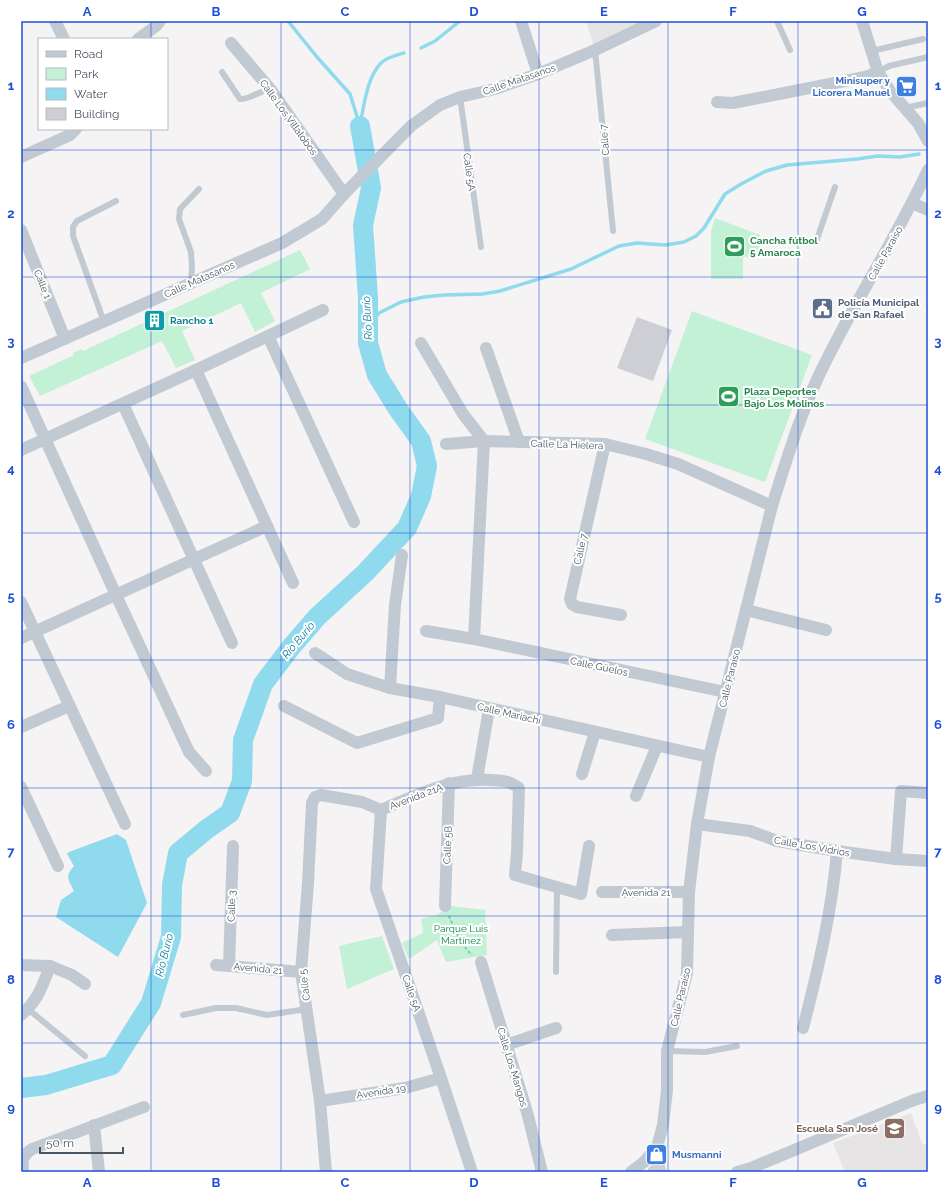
<svg xmlns="http://www.w3.org/2000/svg" width="949" height="1193" viewBox="0 0 949 1193" font-family="Raleway,sans-serif">
	<style>
		.education { fill: #e6e4e5 }
		.green { fill: #c3f1d5 }
		.water { fill: #90daee }
		.lines { fill: none; stroke-linecap: round; stroke-linejoin: round }
		.stream { stroke: #90daee; stroke-width: 3.5 }
		.river { stroke: #90daee; stroke-width: 20 }
		.building { fill: #cdcfd5 }
		.path { stroke: #7ad0a6; stroke-width: 2; stroke-dasharray: 3 2; stroke-linecap: butt }
		.service { stroke: #c1cad2; stroke-width: 6 }
		.minor { stroke: #c1cad2; stroke-width: 12 }
		.grid { fill: none; stroke: #1d4ed8; stroke-width: 1; stroke-opacity: 0.55 }
		.labels { text-anchor: middle; stroke-width: 4; stroke-linejoin: round; paint-order: stroke }
		.street-label { font-size: 10px; fill: #4a5661; stroke: #fff }
		.shop-label { font-size: 10px; font-weight: bold; fill: #366cbe; stroke: #fff; text-anchor: end }
		.leisure-label { font-size: 10px; font-weight: bold; fill: #27864d; stroke: #fff; text-anchor: start }
		.service-label { font-size: 10px; font-weight: bold; fill: #4e5e75; stroke: #fff; text-anchor: start }
		.culture-label { font-size: 10px; font-weight: bold; fill: #0d838f; stroke: #fff; text-anchor: start }
		.park-label { font-size: 10px; fill: #17864f; stroke: #fff }
		.education-label { font-size: 10px; font-weight: bold; fill: #785e54; stroke: #fff; text-anchor: end }
		.water-label { font-size: 11px; font-style: italic; fill: #0c7c9b; stroke: #fff }
		.neatline { fill: none; stroke: #1d4ed8; stroke-width: 1.5 }
		.grid-label { font-size: 13px; text-anchor: middle; font-weight: bold; fill: #1d4ed8 }
	</style>
	<rect width="100%" height="100%" fill="#f5f3f3"/>
	<g class="education">
		<polygon points="586,21 655,21 594,47"/>
		<polygon points="911,1113 923,1145 928,1143 928,1172 845,1172 833,1143"/>
	</g>
	<g class="green">
		<polygon points="715,218 760,235 760,257 743,257 743,279 711,279 711,231"/>
		<polygon points="300,250 310,269 261,293 275,321 255,332 241,303 182,331 195,360 176,368 162,341 40,396 29,376 74,355 73,353 82,349 83,351"/>
		<polygon points="692,311 812,355 765,482 645,439"/>
		<polygon points="452,906 485,910 487,955 446,962 437,940 409,959 402,943 423,933 421,919 437,915"/>
		<polygon points="382,936 394,969 347,989 339,946"/>
	</g>
	<path class="water" d="M117 834 126 840 147 903 118 957 56 917 61 900 74 891C69 880 64 877 74 866L67 854 69 852Z"/>
	<g class="lines">
		<g class="stream">
			<polyline points="288,21 317,57 350,94 360,126"/>
			<polyline points="421,48 435,41 460,21"/>
			<path d="M360 125C364 106 367 77 381 63 387 57 397 55 404 53"/>
			<polyline points="368,327 379,313 401,302 424,297 444,295 482,294 500,291 571,269 619,246 637,243 665,245 684,242 696,236 704,228 725,194 741,184 766,171 787,165 857,159 878,156 900,157 919,154"/>
		</g>
		<polyline class="river" points="21,1088 46,1085 112,1065 151,1003 171,937 172,885 178,853 207,829 230,813 242,781 243,740 263,684 292,646 317,617 365,573 407,528 421,496 427,466 421,441 398,409 377,375 368,343 368,298 363,225 371,188 360,126"/>
	</g>
	<g class="building">
		<polygon points="156,314 161,322 152,326 147,318"/>
		<polygon points="637,317 672,330 653,381 617,368"/>
		<polygon points="661,1154 667,1172 648,1172 648,1169"/>
	</g>
	<g class="lines">
		<path class="path" d="M449 916C455 930 461 945 472 955"/>
		<g class="service">
			<polyline points="777,21 790,50"/>
			<polyline points="595,50 613,231"/>
			<polyline points="872,51 923,39"/>
			<path d="M222 72 240 99C251 100 260 89 271 90"/>
			<polyline points="878,72 889,66 928,57"/>
			<polyline points="460,97 481,247"/>
			<polyline points="905,108 928,103"/>
			<polyline points="816,242 835,187"/>
			<polyline points="191,283 192,267 191,252 179,219 180,209 199,189"/>
			<polyline points="104,322 73,236 73,227 77,221 116,201"/>
			<polyline points="556,972 557,887"/>
			<polyline points="28,1009 85,1056"/>
			<polyline points="183,1015 216,1008 236,1008 267,1015 307,1009"/>
			<polyline points="667,1051 705,1052 737,1046"/>
		</g>
		<g class="minor">
			<polyline points="55,21 64,39"/>
			<polyline points="521,21 538,74"/>
			<polyline points="862,21 878,72 890,91 918,123 928,141"/>
			<polyline points="138,39 156,26 160,21"/>
			<polyline points="231,43 271,90 344,194"/>
			<polyline points="717,102 733,103 865,77 878,72"/>
			<polyline points="21,157 70,135 76,129"/>
			<polyline points="912,203 928,210"/>
			<polyline points="21,230 65,339"/>
			<polyline points="268,336 354,522"/>
			<polyline points="421,343 463,414 484,441 474,639"/>
			<polyline points="486,348 519,442"/>
			<polyline points="21,358 282,243 322,219 344,194 411,126 440,105 460,97 495,89 538,74 595,50 656,21"/>
			<polyline points="196,370 293,583"/>
			<polyline points="21,386 116,595 189,752 206,771"/>
			<polyline points="123,404 232,643"/>
			<polyline points="446,444 484,441 605,444 646,454 678,464 772,506"/>
			<polyline points="605,444 570,599 572,604 577,607 621,615"/>
			<polyline points="21,450 196,370 323,310"/>
			<polyline points="21,602 125,824"/>
			<polyline points="746,610 826,630"/>
			<polyline points="426,631 474,639 725,692"/>
			<polyline points="21,638 267,526"/>
			<polyline points="315,653 347,674 390,688 440,697 709,757"/>
			<polyline points="390,688 395,605 402,555"/>
			<polyline points="284,706 357,743 438,718 440,697"/>
			<polyline points="21,727 69,706"/>
			<polyline points="582,774 595,732"/>
			<polyline points="477,779 489,709"/>
			<polyline points="21,787 58,866"/>
			<polyline points="636,796 657,746"/>
			<polyline points="381,810 376,889 441,1078 472,1172"/>
			<polyline points="697,824 750,831 777,841 837,851 896,859 928,861"/>
			<polyline points="896,859 901,791 928,793"/>
			<polyline points="602,892 689,892"/>
			<polyline points="445,906 449,783"/>
			<polyline points="612,935 688,932"/>
			<polyline points="481,962 527,1112 542,1172"/>
			<polyline points="21,965 50,966 72,975 85,984"/>
			<polyline points="216,965 301,972"/>
			<polyline points="229,966 233,846"/>
			<path d="M21 1015C37 1002 43 985 50 966"/>
			<path d="M803 1028C818 970 832 911 837 851"/>
			<polyline points="506,1045 556,1028"/>
			<polyline points="320,1101 405,1088 441,1078"/>
			<polyline points="94,1125 99,1172"/>
			<path d="M23 1172C22 1160 22 1156 32 1149L144 1107"/>
			<path d="M326 1172 320 1101 301 972 308 883 312 803 315 797 321 795 362 802 381 810C417 795 450 778 490 780 504 781 507 780 519 788L517 852 515 875 581 894 589 846"/>
			<path d="M631 1172 644 1162 657 1147 663 1125 667 1090V1051L687 973 689 892 697 824 709 757 772 506C787 458 802 408 825 363 857 298 897 236 928 170"/>
			<polyline points="737,1172 751,1168 914,1100 928,1096"/>
		</g>
	</g>
	<path class="grid" d="M151 21V39M281 21V1172M410 21V1172M539 21V1172M668 21V1172M798 21V1172M151 129V1172M21 150H928M21 277H928M21 405H928M21 533H928M21 660H928M21 788H928M21 916H928M21 1043H928"/>
	<defs>
		<symbol id="supermarket-square" viewBox="-11 -11 22 22"><rect x="-9" y="-9" width="18" height="18" rx="4" fill="#3f7fe0" stroke="#fff"/><path d="M-6-5.5h2.5l.6 2H6L4.5 2H-2.5L-4.4-4H-6ZM-1.5 3.2a1.3 1.3 0 1 0 .1 0ZM3 3.2a1.3 1.3 0 1 0 .1 0Z" fill="#fff"/></symbol>
		<symbol id="stadium-square" viewBox="-11 -11 22 22"><rect x="-9" y="-9" width="18" height="18" rx="4" fill="#2e9e5b" stroke="#fff"/><path d="M0-5a6.5 5 0 1 0 0 10a6.5 5 0 1 0 0-10ZM-3.5-1.8h7v3.6h-7Z" fill="#fff"/></symbol>
		<symbol id="civic-square" viewBox="-11 -11 22 22"><rect x="-9" y="-9" width="18" height="18" rx="4" fill="#5c6f8a" stroke="#fff"/><path d="M-.6-6.5H3V-4.5H.6V-3L4-1V1h2V6H-6V1h2V-1L-.6-3ZM-1.2 2.5V6h2.4V2.5Z" fill="#fff"/></symbol>
		<symbol id="building-square" viewBox="-11 -11 22 22"><rect x="-9" y="-9" width="18" height="18" rx="4" fill="#0f9aa8" stroke="#fff"/><path d="M-4-6H4V6H1V3H-1V6H-4ZM-2.5-4.3h1.7v1.8h-1.7ZM.8-4.3h1.7v1.8H.8ZM-2.5-1h1.7V.8h-1.7ZM.8-1h1.7V.8H.8Z" fill="#fff"/></symbol>
		<symbol id="school-square" viewBox="-11 -11 22 22"><rect x="-9" y="-9" width="18" height="18" rx="4" fill="#8d6e63" stroke="#fff"/><path d="M0-5L7-2L0 1L-7-2ZM-4 1L0 2.5L4 1V4Q0 6-4 4Z" fill="#fff"/></symbol>
		<symbol id="shop-square" viewBox="-11 -11 22 22"><rect x="-9" y="-9" width="18" height="18" rx="4" fill="#3f7fe0" stroke="#fff"/><path d="M-5-2.5h2.3a2.7 3.5 0 0 1 5.4 0H5L5.5 6h-11ZM-1.5-2.5h3a1.5 2.3 0 0 0-3 0Z" fill="#fff"/></symbol>
	</defs>
	<g fill-rule="evenodd">
		<use href="#supermarket-square" x="894" y="74" width="25" height="25"/>
		<use href="#stadium-square" x="722" y="234" width="25" height="25"/>
		<use href="#civic-square" x="810" y="296" width="25" height="25"/>
		<use href="#building-square" x="142" y="308" width="25" height="25"/>
		<use href="#stadium-square" x="716" y="384" width="25" height="25"/>
		<use href="#school-square" x="882" y="1116" width="25" height="25"/>
		<use href="#shop-square" x="644" y="1142" width="25" height="25"/>
	</g>
	<g class="labels">
		<g class="street-label">
			<text transform="translate(519 79) rotate(-19)" y="4">Calle Matasanos</text>
			<text transform="translate(289 117) rotate(54)" y="4">Calle Los Villalobos</text>
			<text transform="translate(604 140) rotate(-95)" y="4">Calle 7</text>
			<text transform="translate(470 172) rotate(82)" y="4">Calle 5A</text>
			<text transform="translate(885 253) rotate(-61)" y="4">Calle Paraíso</text>
			<text transform="translate(199 279) rotate(-24)" y="4">Calle Matasanos</text>
			<text transform="translate(43 284) rotate(68)" y="4">Calle 1</text>
			<text transform="translate(567 444) rotate(2)" y="4">Calle La Hielera</text>
			<text transform="translate(580 549) rotate(-77)" y="4">Calle 7</text>
			<text transform="translate(599 666) rotate(12)" y="4">Calle Güelos</text>
			<text transform="translate(729 678) rotate(-76)" y="4">Calle Paraíso</text>
			<text transform="translate(509 713) rotate(13)" y="4">Calle Mariachi</text>
			<text transform="translate(416 796) rotate(-21)" y="4">Avenida 21A</text>
			<text transform="translate(447 845) rotate(-88)" y="4">Calle 5B</text>
			<text transform="translate(812 846) rotate(10)" y="4">Calle Los Vidrios</text>
			<text x="646" y="896">Avenida 21</text>
			<text transform="translate(231 906) rotate(-88)" y="4">Calle 3</text>
			<text transform="translate(258 968) rotate(5)" y="4">Avenida 21</text>
			<text transform="translate(304 985) rotate(-97)" y="4">Calle 5</text>
			<text transform="translate(412 993) rotate(71)" y="4">Calle 5A</text>
			<text transform="translate(680 997) rotate(-77)" y="4">Calle Paraíso</text>
			<text transform="translate(513 1067) rotate(73)" y="4">Calle Los Mangos</text>
			<text transform="translate(381 1091) rotate(-9)" y="4">Avenida 19</text>
		</g>
		<g class="shop-label">
			<text x="890" y="84">Minisuper y<tspan x="890" dy="12">Licorera Manuel</tspan></text>
			<text x="672" y="1158" text-anchor="start">Musmanni</text>
		</g>
		<g class="leisure-label">
			<text x="750" y="244">Cancha fútbol<tspan x="750" dy="12">5 Amaroca</tspan></text>
			<text x="744" y="395">Plaza Deportes<tspan x="744" dy="12">Bajo Los Molinos</tspan></text>
		</g>
		<g class="service-label">
			<text x="838" y="306">Policía Municipal<tspan x="838" dy="12">de San Rafael</tspan></text>
		</g>
		<g class="culture-label">
			<text x="170" y="324">Rancho 1</text>
		</g>
		<g class="park-label">
			<text x="461" y="932">Parque Luis<tspan x="461" dy="12">Martínez</tspan></text>
		</g>
		<g class="education-label">
			<text x="878" y="1132">Escuela San José</text>
		</g>
		<g class="water-label">
			<text transform="translate(367 318) rotate(-93)" y="4">Río Burío</text>
			<text transform="translate(298 640) rotate(-50)" y="4">Río Burío</text>
			<text transform="translate(164 955) rotate(-76)" y="4">Río Burío</text>
		</g>
	</g>
	<rect width="949" height="1193" fill="none" stroke="#ffffff" stroke-width="44"/>
	<rect x="38" y="38" width="130" height="92" fill="#ffffff" stroke="#b7bbc0"/>
	<rect x="46" y="51" width="20" height="6" fill="#c1cad2" stroke="#b7bbc0"/>
	<text x="74" y="58" font-size="12" fill="#4a5661">Road</text>
	<rect x="46" y="68" width="20" height="12" fill="#c3f1d5" stroke="#b7bbc0"/>
	<text x="74" y="78" font-size="12" fill="#4a5661">Park</text>
	<rect x="46" y="88" width="20" height="12" fill="#90daee" stroke="#b7bbc0"/>
	<text x="74" y="98" font-size="12" fill="#4a5661">Water</text>
	<rect x="46" y="108" width="20" height="12" fill="#cdcfd5" stroke="#b7bbc0"/>
	<text x="74" y="118" font-size="12" fill="#4a5661">Building</text>
	<path d="M40 1147v6h83v-6" fill="none" stroke="#4a5661" stroke-width="2"/>
	<text x="46" y="1147" font-size="12" fill="#4a5661" stroke="#ffffff" stroke-width="3" paint-order="stroke">50 m</text>
	<rect x="22" y="22" width="905" height="1149" class="neatline"/>
	<g class="grid-label">
		<text x="87" y="16">A</text>
		<text x="216" y="16">B</text>
		<text x="345" y="16">C</text>
		<text x="474" y="16">D</text>
		<text x="604" y="16">E</text>
		<text x="733" y="16">F</text>
		<text x="862" y="16">G</text>
		<text x="11" y="90">1</text>
		<text x="938" y="90">1</text>
		<text x="11" y="218">2</text>
		<text x="938" y="218">2</text>
		<text x="11" y="346">3</text>
		<text x="938" y="346">3</text>
		<text x="11" y="473">4</text>
		<text x="938" y="473">4</text>
		<text x="11" y="601">5</text>
		<text x="938" y="601">5</text>
		<text x="11" y="729">6</text>
		<text x="938" y="729">6</text>
		<text x="11" y="856">7</text>
		<text x="938" y="856">7</text>
		<text x="11" y="984">8</text>
		<text x="938" y="984">8</text>
		<text x="11" y="1112">9</text>
		<text x="938" y="1112">9</text>
		<text x="87" y="1187">A</text>
		<text x="216" y="1187">B</text>
		<text x="345" y="1187">C</text>
		<text x="474" y="1187">D</text>
		<text x="604" y="1187">E</text>
		<text x="733" y="1187">F</text>
		<text x="862" y="1187">G</text>
	</g>
</svg>
